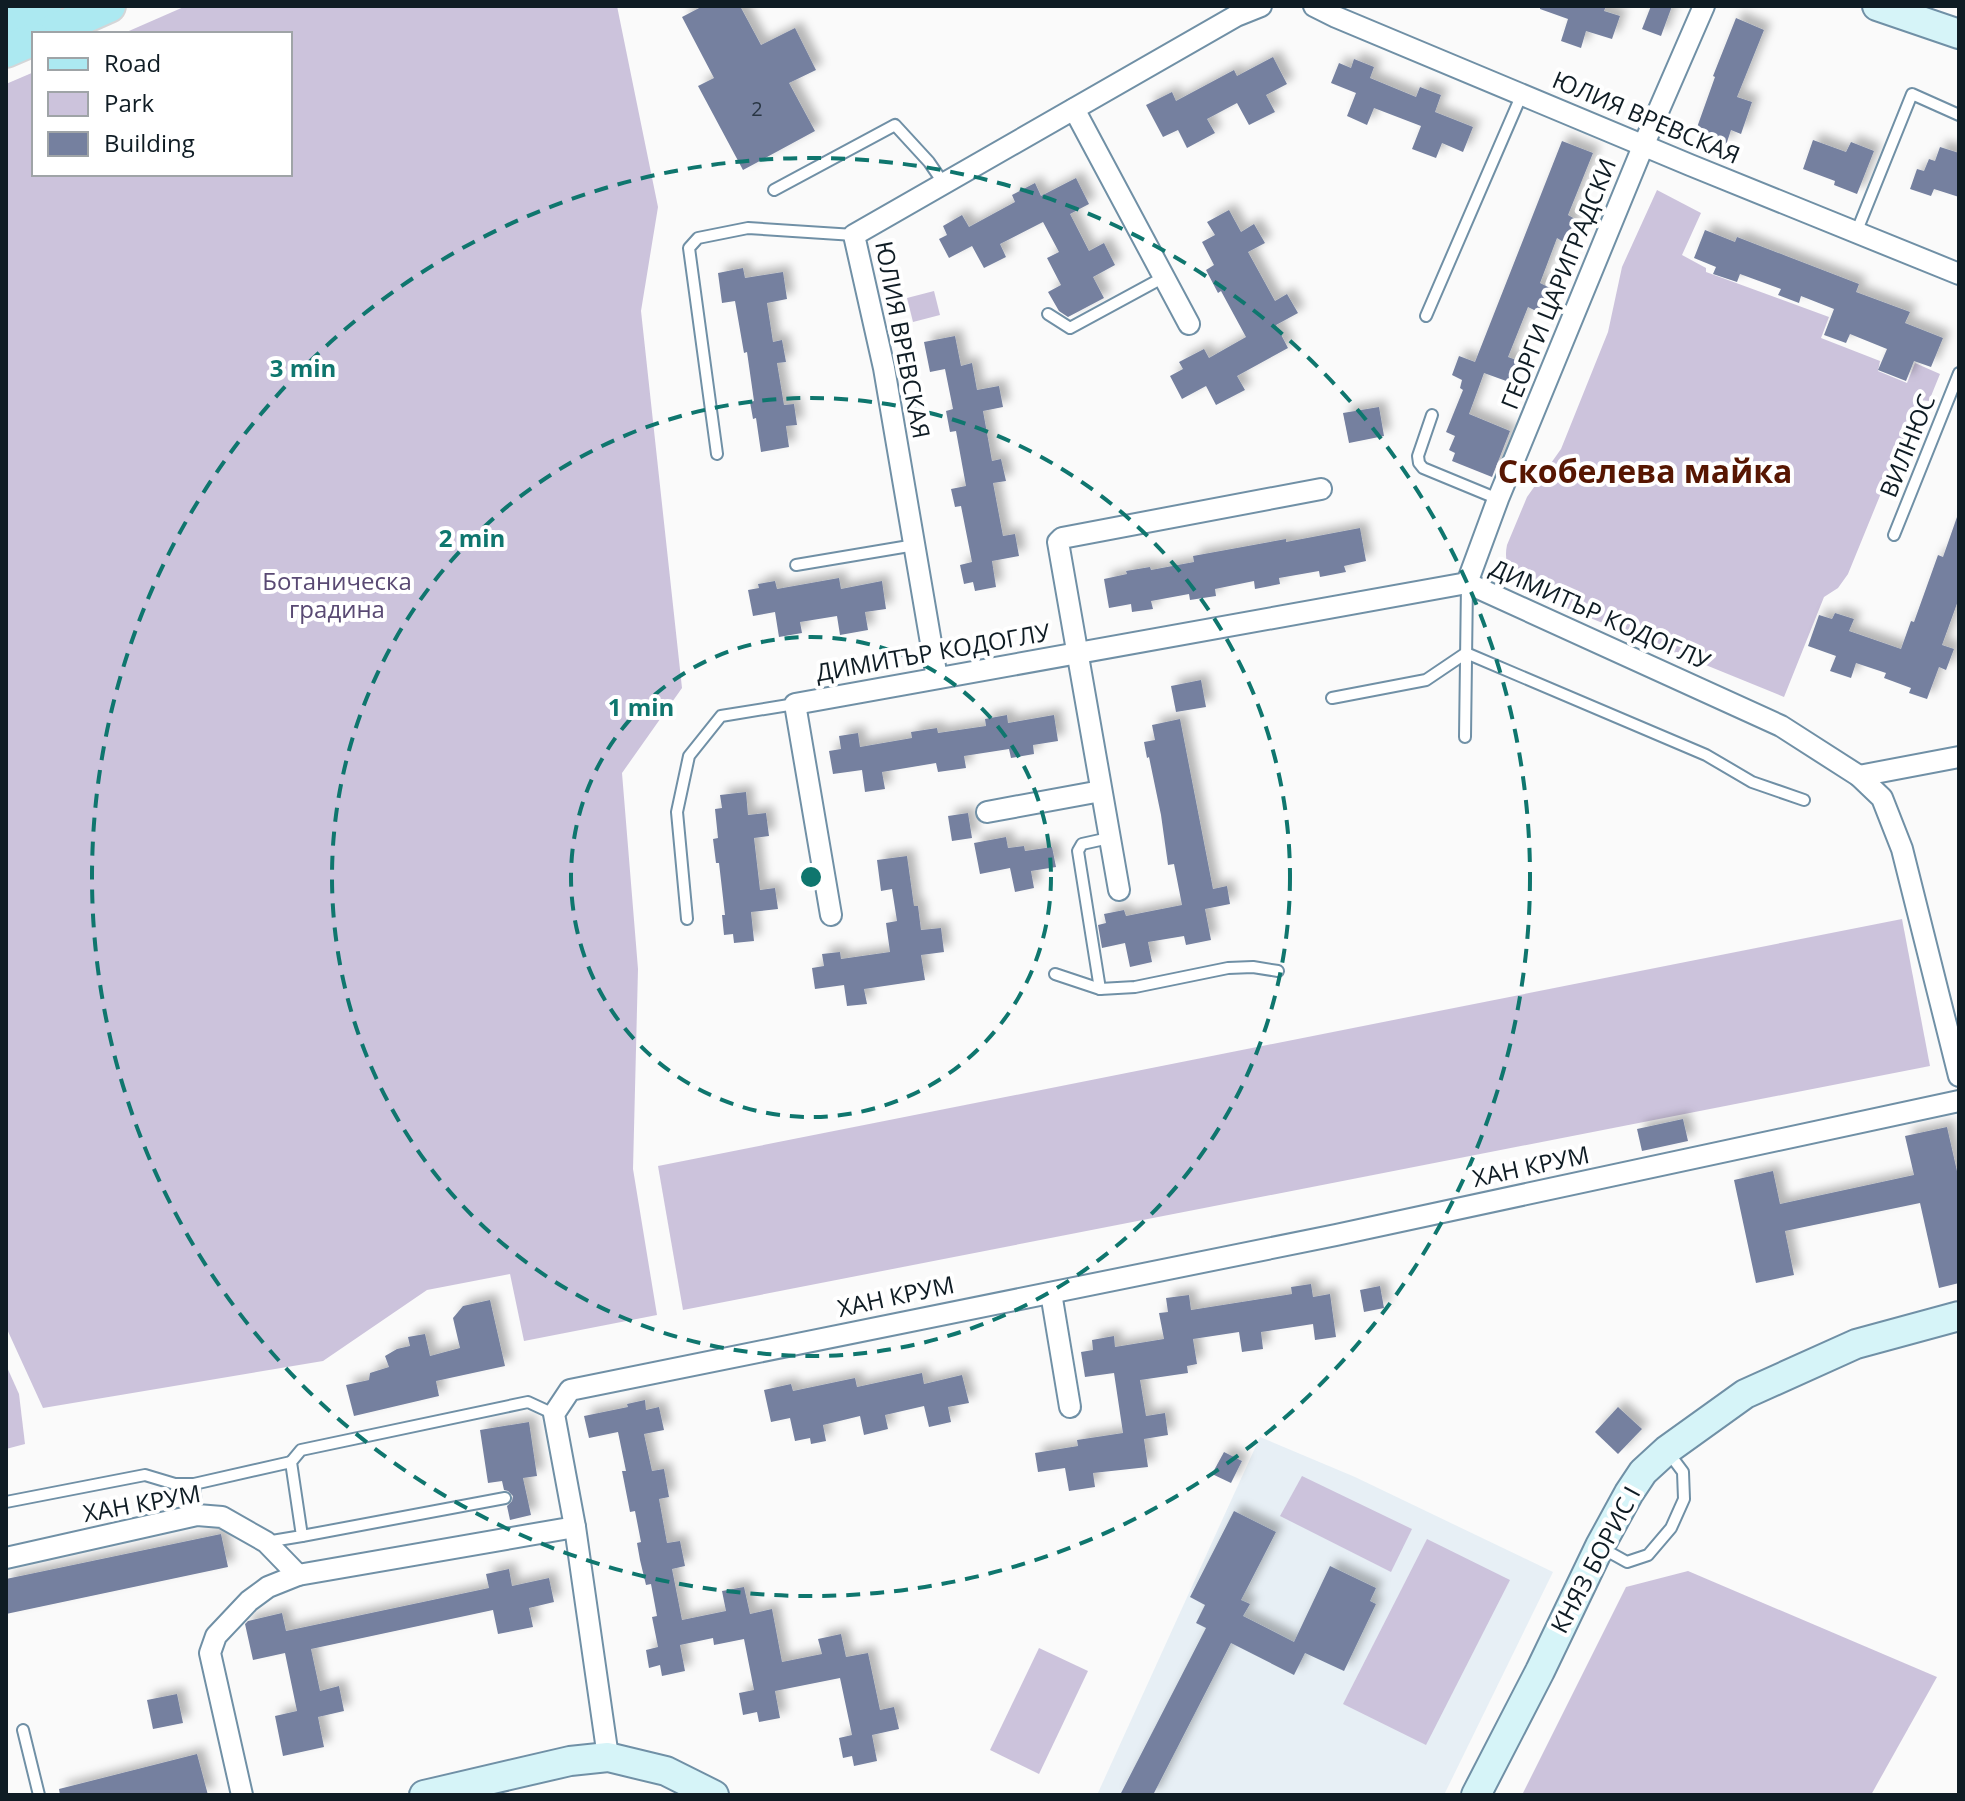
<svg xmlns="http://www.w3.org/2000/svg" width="1965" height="1801" viewBox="0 0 1965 1801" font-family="'Open Sans',sans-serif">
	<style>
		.built { fill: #e7eff5 }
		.green { fill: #ccc3dc }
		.building { fill: #75809f; filter: url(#shadow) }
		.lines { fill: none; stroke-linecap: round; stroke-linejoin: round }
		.lane-casing { stroke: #7090a6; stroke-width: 14 }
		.street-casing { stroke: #7090a6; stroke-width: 24 }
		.secondary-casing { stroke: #7090a6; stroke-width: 32 }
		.primary-casing { stroke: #d4d6d8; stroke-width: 36 }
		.lane { stroke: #fff; stroke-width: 10 }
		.street { stroke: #fff; stroke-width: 20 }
		.secondary { stroke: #d6f4f8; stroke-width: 28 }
		.primary { stroke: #ace9f1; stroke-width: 32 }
		.ring { fill: none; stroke: #0f766e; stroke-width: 4; stroke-dasharray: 14 10 }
		.labels { text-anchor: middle; stroke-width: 8; stroke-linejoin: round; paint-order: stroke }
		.number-label { font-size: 20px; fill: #283543 }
		.street-label { font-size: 24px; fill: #0f1c24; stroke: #fff }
		.park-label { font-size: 24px; fill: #594973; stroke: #fff }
		.district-label { font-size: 32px; font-weight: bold; fill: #571602; stroke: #fff }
		.centre { fill: #0f766e; stroke: #fff; stroke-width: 4 }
		.ring-label { font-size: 24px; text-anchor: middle; font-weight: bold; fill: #0f766e; stroke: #fff; stroke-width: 8; stroke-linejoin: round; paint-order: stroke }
	</style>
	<defs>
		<filter id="shadow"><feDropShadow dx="7" dy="-7" stdDeviation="4" flood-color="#0004"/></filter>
	</defs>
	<rect width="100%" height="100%" fill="#fafafa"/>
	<polygon class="built" points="1260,1437 1355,1477 1553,1572 1444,1795 1097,1795"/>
	<g class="green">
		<polygon points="186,6 617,6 658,207 641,311 682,688 622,773 638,969 633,1169 657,1315 524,1341 510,1274 427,1290 323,1361 43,1408 6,1327 6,84 34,72 34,174 290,174 290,34 122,34"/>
		<path d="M1657 190 1701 213 1682 255 1706 268V272L1829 317 1821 338 1880 361 1878 371 1907 383 1915 363 1940 374 1929 401 1919 400 1848 574 1838 588 1824 597 1784 697 1524 591C1511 579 1503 563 1507 545L1527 497 1561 449 1608 332 1622 267Z"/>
		<polygon points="934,291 940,315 913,322 907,298"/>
		<polygon points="1902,919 1930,1066 683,1310 658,1166"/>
		<polygon points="6,1365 19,1394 25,1444 6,1449"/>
		<polygon points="1302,1476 1412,1529 1391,1572 1280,1516"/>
		<polygon points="1427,1539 1510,1580 1426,1745 1343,1704"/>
		<polygon points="1688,1571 1937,1677 1871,1795 1522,1795 1626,1587"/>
		<polygon points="1039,1648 1088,1671 1039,1774 990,1750"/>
	</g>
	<g class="building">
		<polygon points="703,6 740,6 761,45 795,28 816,70 789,83 815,131 743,170 698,86 714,78 682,17"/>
		<polygon points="1540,6 1606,6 1604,11 1620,16 1612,39 1586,31 1581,48 1561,41 1568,19 1540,9"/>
		<polygon points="1651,6 1672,6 1661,36 1642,29"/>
		<polygon points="1736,18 1764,30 1737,97 1752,102 1741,134 1731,130 1726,145 1695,133 1715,77 1713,76"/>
		<polygon points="1273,57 1287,84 1266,95 1275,112 1249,125 1237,103 1207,119 1215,133 1187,148 1178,130 1163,137 1146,105 1172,92 1176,101 1234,70 1237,76"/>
		<polygon points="1354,59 1374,67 1370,78 1416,97 1420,87 1441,95 1435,112 1473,127 1463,152 1442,143 1436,158 1412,149 1421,126 1374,108 1367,125 1347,116 1356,93 1331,83 1339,63 1351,68"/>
		<polygon points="1813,140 1846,152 1851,142 1874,151 1857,194 1834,185 1835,181 1803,169"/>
		<polygon points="1562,141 1593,153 1568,215 1575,219 1565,243 1557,238 1540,283 1548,287 1538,312 1528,307 1508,357 1519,361 1509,382 1484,373 1469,414 1510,431 1492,477 1452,461 1455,453 1449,450 1455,436 1446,432 1463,390 1460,388 1462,380 1452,375 1459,356 1475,362"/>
		<polygon points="1940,147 1959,153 1959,197 1934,189 1931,196 1910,189 1917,169 1924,171 1929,159 1935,161"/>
		<polygon points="1076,178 1089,204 1070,214 1089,251 1104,243 1115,265 1093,277 1104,298 1068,317 1059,311 1048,292 1061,285 1047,258 1059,252 1043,222 1000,244 1006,257 984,268 972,246 949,258 939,239 947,235 943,226 962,215 969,227 1015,202 1012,195 1035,183 1041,196"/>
		<polygon points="1229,210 1241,232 1254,224 1265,243 1248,252 1275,301 1287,294 1298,313 1276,325 1288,348 1237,376 1245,390 1216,405 1206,386 1182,399 1170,376 1183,369 1179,362 1204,349 1209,358 1246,337 1221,291 1218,293 1206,270 1214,265 1202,242 1215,235 1207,222"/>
		<polygon points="1705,230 1735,242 1737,237 1859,284 1856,292 1910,312 1905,323 1943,338 1931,367 1914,361 1906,381 1878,370 1887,349 1850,334 1846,343 1824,335 1834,309 1801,296 1799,303 1778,295 1781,289 1740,274 1737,282 1713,274 1716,267 1694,258"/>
		<polygon points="743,268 745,278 783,272 787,299 767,303 773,342 782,340 786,362 777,363 784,405 794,404 797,425 786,426 789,447 761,452 756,418 753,419 750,402 754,401 747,352 744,353 735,301 722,303 718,273"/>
		<polygon points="955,336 961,366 972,363 977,390 999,386 1003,407 983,411 992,461 1001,459 1006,481 993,483 1003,536 1015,534 1019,556 992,561 996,587 975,591 973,582 964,584 960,565 972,562 961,506 955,507 951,489 966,486 956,431 950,432 946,411 953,409 945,369 930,372 924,342"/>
		<polygon points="1379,407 1384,436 1349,443 1343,413"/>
		<polygon points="1957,517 1959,518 1959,598 1942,645 1954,649 1946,670 1939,667 1927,699 1909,693 1911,688 1884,678 1886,673 1856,663 1851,678 1830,671 1836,656 1808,646 1819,615 1832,619 1835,613 1854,619 1849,631 1901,649 1911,621 1914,622 1938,555 1943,557"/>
		<polygon points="1360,528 1366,561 1344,566 1346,572 1320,577 1319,571 1279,578 1280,584 1255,589 1254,581 1215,589 1216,596 1190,600 1189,594 1151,601 1153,609 1132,612 1131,604 1109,608 1104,579 1127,574 1126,571 1150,567 1151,570 1194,562 1193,556 1286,539 1286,542"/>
		<polygon points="839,578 841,589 882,581 886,609 865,612 868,630 840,635 837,616 800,622 802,633 779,637 775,612 753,616 748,590 759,588 758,584 775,581 777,589"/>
		<polygon points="1201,680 1206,707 1176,712 1171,686"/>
		<polygon points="1007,715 1008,723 1054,715 1058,741 1033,745 1034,754 1011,758 1009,749 964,756 966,768 938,772 936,763 882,772 885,789 865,792 862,770 833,774 829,751 841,749 839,736 858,733 860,747 912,738 911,732 937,728 938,733 986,726 985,719"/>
		<polygon points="1180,719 1213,889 1227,886 1230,904 1205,909 1211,940 1186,945 1184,936 1148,942 1152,962 1130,967 1125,943 1102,948 1098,925 1106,923 1104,914 1124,910 1126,916 1182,905 1174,864 1168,865 1161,815 1149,757 1147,758 1144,742 1155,740 1152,725"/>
		<polygon points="746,792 748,815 766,813 769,836 754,838 760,890 775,888 778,909 751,912 754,941 734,943 733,934 724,935 722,915 725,915 719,863 716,863 713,839 718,838 715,809 722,808 720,795"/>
		<polygon points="968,813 972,838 952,841 948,816"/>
		<polygon points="1006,837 1008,848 1024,846 1025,851 1052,847 1056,867 1031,871 1034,888 1015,892 1010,868 980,874 974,843"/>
		<polygon points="907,856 914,906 918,906 921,930 941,928 944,952 921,955 925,980 864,989 867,1004 847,1006 844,985 815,989 812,968 824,966 822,954 840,952 841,959 890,952 886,923 897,921 892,889 881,891 877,860"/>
		<polygon points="1683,1119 1688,1141 1642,1151 1637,1129"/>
		<polygon points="1947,1127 1959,1180 1959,1283 1939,1288 1920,1203 1785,1231 1794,1275 1756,1283 1734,1180 1773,1171 1780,1204 1914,1175 1905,1136"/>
		<polygon points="1311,1284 1313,1297 1330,1294 1336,1337 1315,1340 1313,1324 1261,1332 1263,1349 1242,1352 1239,1332 1193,1339 1197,1364 1187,1366 1188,1373 1140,1380 1146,1416 1165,1413 1168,1435 1144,1439 1148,1467 1093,1473 1095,1487 1069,1491 1065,1468 1038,1472 1035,1453 1078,1446 1077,1440 1123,1433 1114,1373 1085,1377 1081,1352 1093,1350 1092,1340 1114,1336 1115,1347 1164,1339 1159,1313 1168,1312 1166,1298 1189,1295 1191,1310 1292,1294 1291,1287"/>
		<polygon points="1380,1286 1384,1308 1364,1312 1360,1290"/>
		<polygon points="490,1300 505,1366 436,1381 439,1396 354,1416 346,1385 369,1380 370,1373 389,1367 385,1356 397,1349 410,1346 408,1337 425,1334 430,1356 460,1348 453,1318 463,1306"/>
		<polygon points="922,1373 924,1384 962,1375 969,1403 948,1407 951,1422 929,1427 924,1406 885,1415 888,1429 864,1435 860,1416 823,1425 826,1441 811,1444 810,1438 795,1441 790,1418 771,1422 764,1390 791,1384 793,1391 855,1378 857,1387"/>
		<polygon points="645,1400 646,1410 659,1407 664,1430 644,1434 652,1471 664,1469 669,1497 659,1499 667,1543 680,1541 685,1566 672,1569 682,1620 726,1611 722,1591 744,1587 750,1614 772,1609 782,1662 822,1654 818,1639 841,1634 846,1657 868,1653 880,1710 894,1707 899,1729 872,1735 877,1761 854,1766 852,1756 843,1758 839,1738 852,1735 840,1678 775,1691 780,1718 759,1722 757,1712 743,1715 739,1693 754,1690 744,1639 714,1645 713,1638 680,1645 685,1671 662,1676 660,1665 649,1668 646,1650 658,1647 652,1617 657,1616 651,1584 646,1585 640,1560 637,1543 641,1542 635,1511 630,1512 622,1471 626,1471 618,1432 589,1438 584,1416 628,1407 627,1404"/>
		<polygon points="1618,1407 1642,1429 1618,1454 1595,1432"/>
		<polygon points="529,1422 537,1476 523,1478 531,1515 510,1520 507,1506 512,1501 513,1496 508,1491 504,1490 502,1481 488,1483 480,1430"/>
		<polygon points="1224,1452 1242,1461 1231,1483 1212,1474"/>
		<polygon points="1234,1511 1276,1532 1241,1600 1250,1604 1243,1616 1294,1642 1330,1566 1376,1588 1370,1601 1376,1604 1344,1671 1305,1653 1294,1675 1231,1643 1153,1795 1120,1795 1206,1628 1196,1623 1205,1605 1190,1597"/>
		<polygon points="221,1534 228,1567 6,1614 6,1579"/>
		<polygon points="509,1569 512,1586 549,1578 554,1602 529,1608 533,1627 498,1634 493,1610 311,1649 320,1691 339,1686 344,1711 318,1717 324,1747 283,1756 275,1716 297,1711 285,1653 253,1660 245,1624 248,1621 282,1613 286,1631 489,1588 486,1574"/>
		<polygon points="177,1694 183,1723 153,1729 147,1700"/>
		<polygon points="197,1754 208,1795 60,1795 59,1789"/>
	</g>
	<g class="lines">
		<defs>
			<g id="lane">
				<polyline points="774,190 895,125 929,162 944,184"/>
				<polyline points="1856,233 1912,94 1959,115"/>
				<polyline points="1048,314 1070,328 1164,277"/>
				<polyline points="1426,316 1522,94"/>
				<polyline points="1432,415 1418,456 1419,463 1423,468 1498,499"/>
				<polyline points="717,454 689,248 698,238 748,228 854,235"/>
				<polyline points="1894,535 1959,373"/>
				<polyline points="796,565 915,545"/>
				<polyline points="1332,698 1426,680 1466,653 1706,755 1752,782 1804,800"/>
				<polyline points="1465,737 1467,583"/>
				<polyline points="687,919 677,812 689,756 721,716 795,704"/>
				<polyline points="1055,974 1100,989 1135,987 1228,968 1253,967 1278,971"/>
				<polyline points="1100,989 1078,851 1082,844 1109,838"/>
				<polyline points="194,1484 197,1515"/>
				<polyline points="6,1502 145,1475 175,1484 194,1484 291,1462"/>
				<polyline points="302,1536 505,1498"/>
				<polyline points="266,1542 302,1536 291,1462 301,1450 528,1402 554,1414"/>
				<polyline points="1600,1547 1627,1562 1648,1555 1671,1528 1684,1499 1683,1472 1668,1452"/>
				<polyline points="23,1730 39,1795"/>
			</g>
			<g id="street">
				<polyline points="1314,6 1336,17 1690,165 1959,274"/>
				<polyline points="1074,109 1189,324"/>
				<polyline points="1467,583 1498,499 1644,144 1704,6"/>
				<polyline points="937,678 884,368 854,235 1236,16 1261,6"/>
				<polyline points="1859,776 1959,757"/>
				<polyline points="987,812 1101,791"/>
				<polyline points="1119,890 1058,542 1062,538 1321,489"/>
				<polyline points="831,915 795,704 1467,583 1781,726 1859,776 1882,798 1902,849 1959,1076"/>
				<polyline points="1051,1293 1070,1407"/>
				<polyline points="575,1527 608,1757"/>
				<polyline points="6,1558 197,1515 222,1517 266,1542 298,1575 575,1527 554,1414 570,1390 1336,1235 1959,1101"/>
				<polyline points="242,1795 210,1653 216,1636 249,1601 268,1587 298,1575"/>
			</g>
			<g id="secondary">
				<polyline points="1877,6 1959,34"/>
				<polyline points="424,1795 570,1761 608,1757 666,1771 714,1795"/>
				<polyline points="1476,1795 1540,1671 1600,1546 1629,1493 1643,1472 1667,1450 1745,1394 1856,1344 1959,1316"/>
			</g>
			<g id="primary">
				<polyline points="6,25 45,6"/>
				<polyline points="46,34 109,6"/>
				<polyline points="6,51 34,39"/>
			</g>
		</defs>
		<use href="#lane" class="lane-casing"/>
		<use href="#street" class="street-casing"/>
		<use href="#secondary" class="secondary-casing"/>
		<use href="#primary" class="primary-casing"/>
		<use href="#lane" class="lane"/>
		<use href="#street" class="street"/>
		<use href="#secondary" class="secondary"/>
		<use href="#primary" class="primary"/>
	</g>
	<g class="ring">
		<circle cx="811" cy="877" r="240"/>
		<circle cx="811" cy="877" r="479"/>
		<circle cx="811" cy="877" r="719"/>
	</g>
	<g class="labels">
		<g class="number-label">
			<text x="757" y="116">2</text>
		</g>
		<g class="street-label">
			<text transform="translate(1646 118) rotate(23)" y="8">ЮЛИЯ ВРЕВСКАЯ</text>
			<text transform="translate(1559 284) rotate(-68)" y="8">ГЕОРГИ ЦАРИГРАДСКИ</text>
			<text transform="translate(902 340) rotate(79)" y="8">ЮЛИЯ ВРЕВСКАЯ</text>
			<text transform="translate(1908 446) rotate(-68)" y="8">ВИЛНЮС</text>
			<text transform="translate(1600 615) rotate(24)" y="8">ДИМИТЪР КОДОГЛУ</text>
			<text transform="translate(933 653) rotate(-10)" y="8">ДИМИТЪР КОДОГЛУ</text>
			<text transform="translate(1531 1167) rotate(-12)" y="8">ХАН КРУМ</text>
			<text transform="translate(896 1297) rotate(-12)" y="8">ХАН КРУМ</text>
			<text transform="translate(142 1504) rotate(-10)" y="8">ХАН КРУМ</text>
			<text transform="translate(1596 1560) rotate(-62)" y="8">КНЯЗ БОРИС I</text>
		</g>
		<g class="park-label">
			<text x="337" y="590">Ботаническа<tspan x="337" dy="28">градина</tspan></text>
		</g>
		<g class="district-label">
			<text x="1645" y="483">Скобелева майка</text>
		</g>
	</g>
	<circle cx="811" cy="877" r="12" class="centre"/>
	<g class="ring-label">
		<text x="303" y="377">3 min</text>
		<text x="472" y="547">2 min</text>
		<text x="641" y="716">1 min</text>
	</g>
	<rect width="1965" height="1801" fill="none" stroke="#0f1c24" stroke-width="16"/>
	<rect x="32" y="32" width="260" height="144" fill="#ffffff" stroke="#9fa4a7" stroke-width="2"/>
	<rect x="48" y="58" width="40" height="12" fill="#ace9f1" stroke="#9fa4a7" stroke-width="2"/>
	<text x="104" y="72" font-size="24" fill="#0f1c24">Road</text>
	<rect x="48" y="92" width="40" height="24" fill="#ccc3dc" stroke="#9fa4a7" stroke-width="2"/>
	<text x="104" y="112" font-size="24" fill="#0f1c24">Park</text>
	<rect x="48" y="132" width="40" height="24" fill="#75809f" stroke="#9fa4a7" stroke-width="2"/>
	<text x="104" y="152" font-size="24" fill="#0f1c24">Building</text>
</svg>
